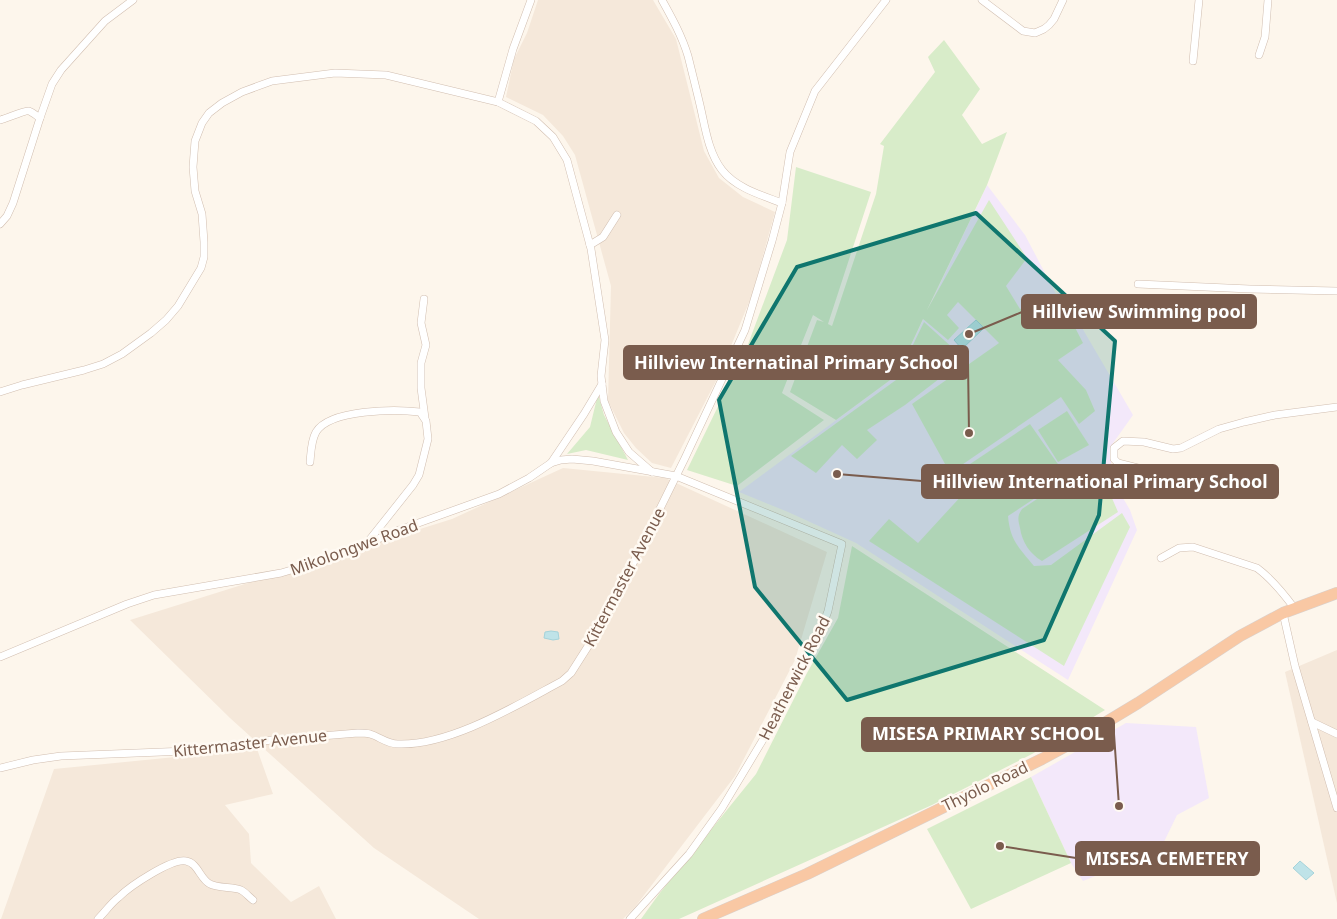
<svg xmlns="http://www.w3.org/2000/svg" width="1337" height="919" viewBox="0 0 1337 919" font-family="'Noto Sans',sans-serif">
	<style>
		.residential { fill: #f5e8da }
		.education { fill: #f3e8fa }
		.green { fill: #d8ecc9 }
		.water { fill: #bfe3e8; stroke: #a5d3da }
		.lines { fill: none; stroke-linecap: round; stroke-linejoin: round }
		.minor-casing { stroke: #d1beb0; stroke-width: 8 }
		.trunk-casing { stroke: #dad1cd; stroke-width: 12 }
		.minor { stroke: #fff; stroke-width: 7 }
		.trunk { stroke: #f9c8a4; stroke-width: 11 }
		.marked { fill: #0f766e; fill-opacity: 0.2; stroke: #0f766e; stroke-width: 4; stroke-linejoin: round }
		.labels { text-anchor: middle; stroke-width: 5; stroke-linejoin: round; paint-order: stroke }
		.street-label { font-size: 16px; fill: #7a5c4d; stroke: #fffaf3 }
		.leader { fill: none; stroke: #7a5c4d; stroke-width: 2 }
		.callout-dot { fill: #7a5c4d; stroke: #fffaf3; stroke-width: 2 }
		.callout { fill: #7a5c4d; stroke: #7a5c4d; stroke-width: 2 }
		.callout-label { font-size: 18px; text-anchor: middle; font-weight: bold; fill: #fff }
	</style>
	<rect width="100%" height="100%" fill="#fdf6ec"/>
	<g class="residential">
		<polygon points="538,0 653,0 676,39 704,151 719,178 743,197 775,212 752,295 719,375 671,468 652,463 636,448 624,433 608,401 611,286 575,155 563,136 543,115 506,97 514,59 527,33"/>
		<polygon points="563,468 665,478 827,552 795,660 735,776 635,907 623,919 479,919 374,848 230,718 130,620 452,519"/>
		<polygon points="1337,650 1337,903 1285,672"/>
		<polygon points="257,749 273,794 225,805 249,834 251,863 291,902 319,886 336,919 1,919 54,769"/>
	</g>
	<g class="education">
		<polygon points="987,185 1025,235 1056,294 1064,290 1064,297 1133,415 1111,446 1111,464 1120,493 1130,510 1137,530 1068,680 856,543 788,512 739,492 897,375"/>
		<polygon points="1126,723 1196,727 1209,798 1177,815 1160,850 1083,881 1071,863 1031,777"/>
	</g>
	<g class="green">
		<polygon points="944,40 980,89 962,115 982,144 1007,132 987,185 927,310 989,200 1027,258 1006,286 1020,309 1040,301 1050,313 1064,306 1083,343 1058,360 1086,390 1095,411 1079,424 1061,397 950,473 912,404 999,343 958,302 947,315 959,328 948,340 923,319 897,375 836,420 790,392 817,320 824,322 813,315 782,393 824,420 737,486 687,470 747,347 787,240 796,167 871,192 828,324 832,326 876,194 884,146 880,144 935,72 928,57"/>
		<polygon points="924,322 965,359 905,405 867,430 877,440 857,459 842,445 816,473 791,456 896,380"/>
		<polygon points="598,394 604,415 628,460 586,450 567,454 590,427"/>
		<polygon points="1067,411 1089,445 1058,462 1038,430"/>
		<path d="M1030 424 1067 477 1008 516C1010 540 1019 548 1034 566L1051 565 1122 513 1130 527 1064 666 869 541 889 519 918 543 964 493 955 474Z"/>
		<path d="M1082 469 1093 470 1108 489 1118 512 1042 561C1030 554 1022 542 1020 528 1018 520 1017 516 1022 509Z"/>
		<polygon points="852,546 1105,710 1032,754 932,805 679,919 641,919 659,894 756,774 807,673 838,618"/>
		<polygon points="1031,777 1071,863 971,909 927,829"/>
	</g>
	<g class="water">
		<polygon points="976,320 984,328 962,349 954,340"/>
		<polygon points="551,631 558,632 559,639 553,640 544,638 545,632"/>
		<polygon points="1300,861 1314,873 1306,880 1293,868"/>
	</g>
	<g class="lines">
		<defs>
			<g id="minor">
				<path d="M662 0C672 18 682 36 688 56 692 72 696 88 700 105 705 126 708 152 722 170 736 188 761 195 782 203"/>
				<polyline points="982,0 1023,31 1035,33 1044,29 1049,25 1054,19 1063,0"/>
				<polyline points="1259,55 1265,37 1268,0"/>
				<polyline points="1193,61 1199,0"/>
				<polyline points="498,102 513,49 531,0"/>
				<path d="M0 120C5 119 26 110 29 111 32 112 37 116 40 118"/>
				<polyline points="0,224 7,216 13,203 40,118 52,84 61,70 105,21 133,0"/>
				<polyline points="590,245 603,237 617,215"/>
				<polyline points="1138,284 1250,289 1337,291"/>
				<polyline points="424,299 421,323 426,345 421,363 421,388 425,418"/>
				<polyline points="0,392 22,385 84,370 103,364 122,354 151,333 166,320 178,306 201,268 204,257 204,242 202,214 195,191 193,167 195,141 202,123 209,113 222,103 242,92 272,81 335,73 386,75 498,102 536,121 553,137 567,160 591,249 605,340 601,376 604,401 616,432 629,452 652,472"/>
				<path d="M310 462C311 452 311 441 316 432 330 409 396 409 420 412L426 421 428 439 419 475 413 485 367 543"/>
				<polyline points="551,463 584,414 602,384"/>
				<polyline points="1142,469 1118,463 1114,459 1114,448 1123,441 1144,442 1173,449 1181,448 1219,429 1244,422 1275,415 1337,407"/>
				<path d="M1161 558 1179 548 1193 547 1257 568C1272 579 1284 594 1295 609"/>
				<polyline points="1283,613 1295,666 1337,808"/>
				<polyline points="0,657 127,604 154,595 281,573 338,556 399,530 499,494 529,478 551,463 561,460 572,459 593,461 676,476 842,544 828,611 819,635 764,738 722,808 689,854 630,919"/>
				<polyline points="1312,722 1337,734"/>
				<path d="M0 768 33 760 61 756 187 751 272 740 358 733C362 733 366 733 370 734 380 737 387 744 398 744 450 746 517 705 562 681L571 673 606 618 685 458 745 330 772 241 782 203 790 152 815 91 886 0"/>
				<path d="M98 919C105 912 111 903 119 897 130 886 172 858 186 861 198 863 200 879 210 884 217 888 234 887 241 890 245 892 249 897 253 900"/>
			</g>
			<polyline id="trunk" points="703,919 807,874 1042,759 1070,744 1138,703 1240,636 1283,613 1337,593"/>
		</defs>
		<use href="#minor" class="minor-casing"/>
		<use href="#trunk" class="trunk-casing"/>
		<use href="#minor" class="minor"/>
		<use href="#trunk" class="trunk"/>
	</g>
	<path class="marked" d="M976 213 1115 341 1099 515 1044 640 847 700 755 587 719 400 797 267Z"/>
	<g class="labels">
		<g class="street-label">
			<text transform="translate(354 547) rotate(-20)" y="6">Mikolongwe Road</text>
			<text transform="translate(624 577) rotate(-62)" y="6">Kittermaster Avenue</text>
			<text transform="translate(794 678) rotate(-63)" y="6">Heatherwick Road</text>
			<text transform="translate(250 743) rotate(-6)" y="6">Kittermaster Avenue</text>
			<text transform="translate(985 786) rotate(-26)" y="6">Thyolo Road</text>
		</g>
	</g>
	<path class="leader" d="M969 334L1022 312M969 433L968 363M837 474L922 481M1119 806L1114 734M1000 846L1076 858"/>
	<g class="callout-dot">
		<circle cx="969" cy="334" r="5"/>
		<circle cx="969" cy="433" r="5"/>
		<circle cx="837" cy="474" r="5"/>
		<circle cx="1119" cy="806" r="5"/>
		<circle cx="1000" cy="846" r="5"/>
	</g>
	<g class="callout">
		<rect x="1022" y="295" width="234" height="33" rx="5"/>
		<rect x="624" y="346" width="344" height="33" rx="5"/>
		<rect x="922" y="465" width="356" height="33" rx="5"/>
		<rect x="862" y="718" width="252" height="33" rx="5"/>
		<rect x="1076" y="842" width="183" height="33" rx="5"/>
	</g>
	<g class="callout-label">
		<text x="1139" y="318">Hillview Swimming pool</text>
		<text x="796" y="369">Hillview Internatinal Primary School</text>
		<text x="1100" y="488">Hillview International Primary School</text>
		<text x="988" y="740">MISESA PRIMARY SCHOOL</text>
		<text x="1167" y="865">MISESA CEMETERY</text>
	</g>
</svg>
